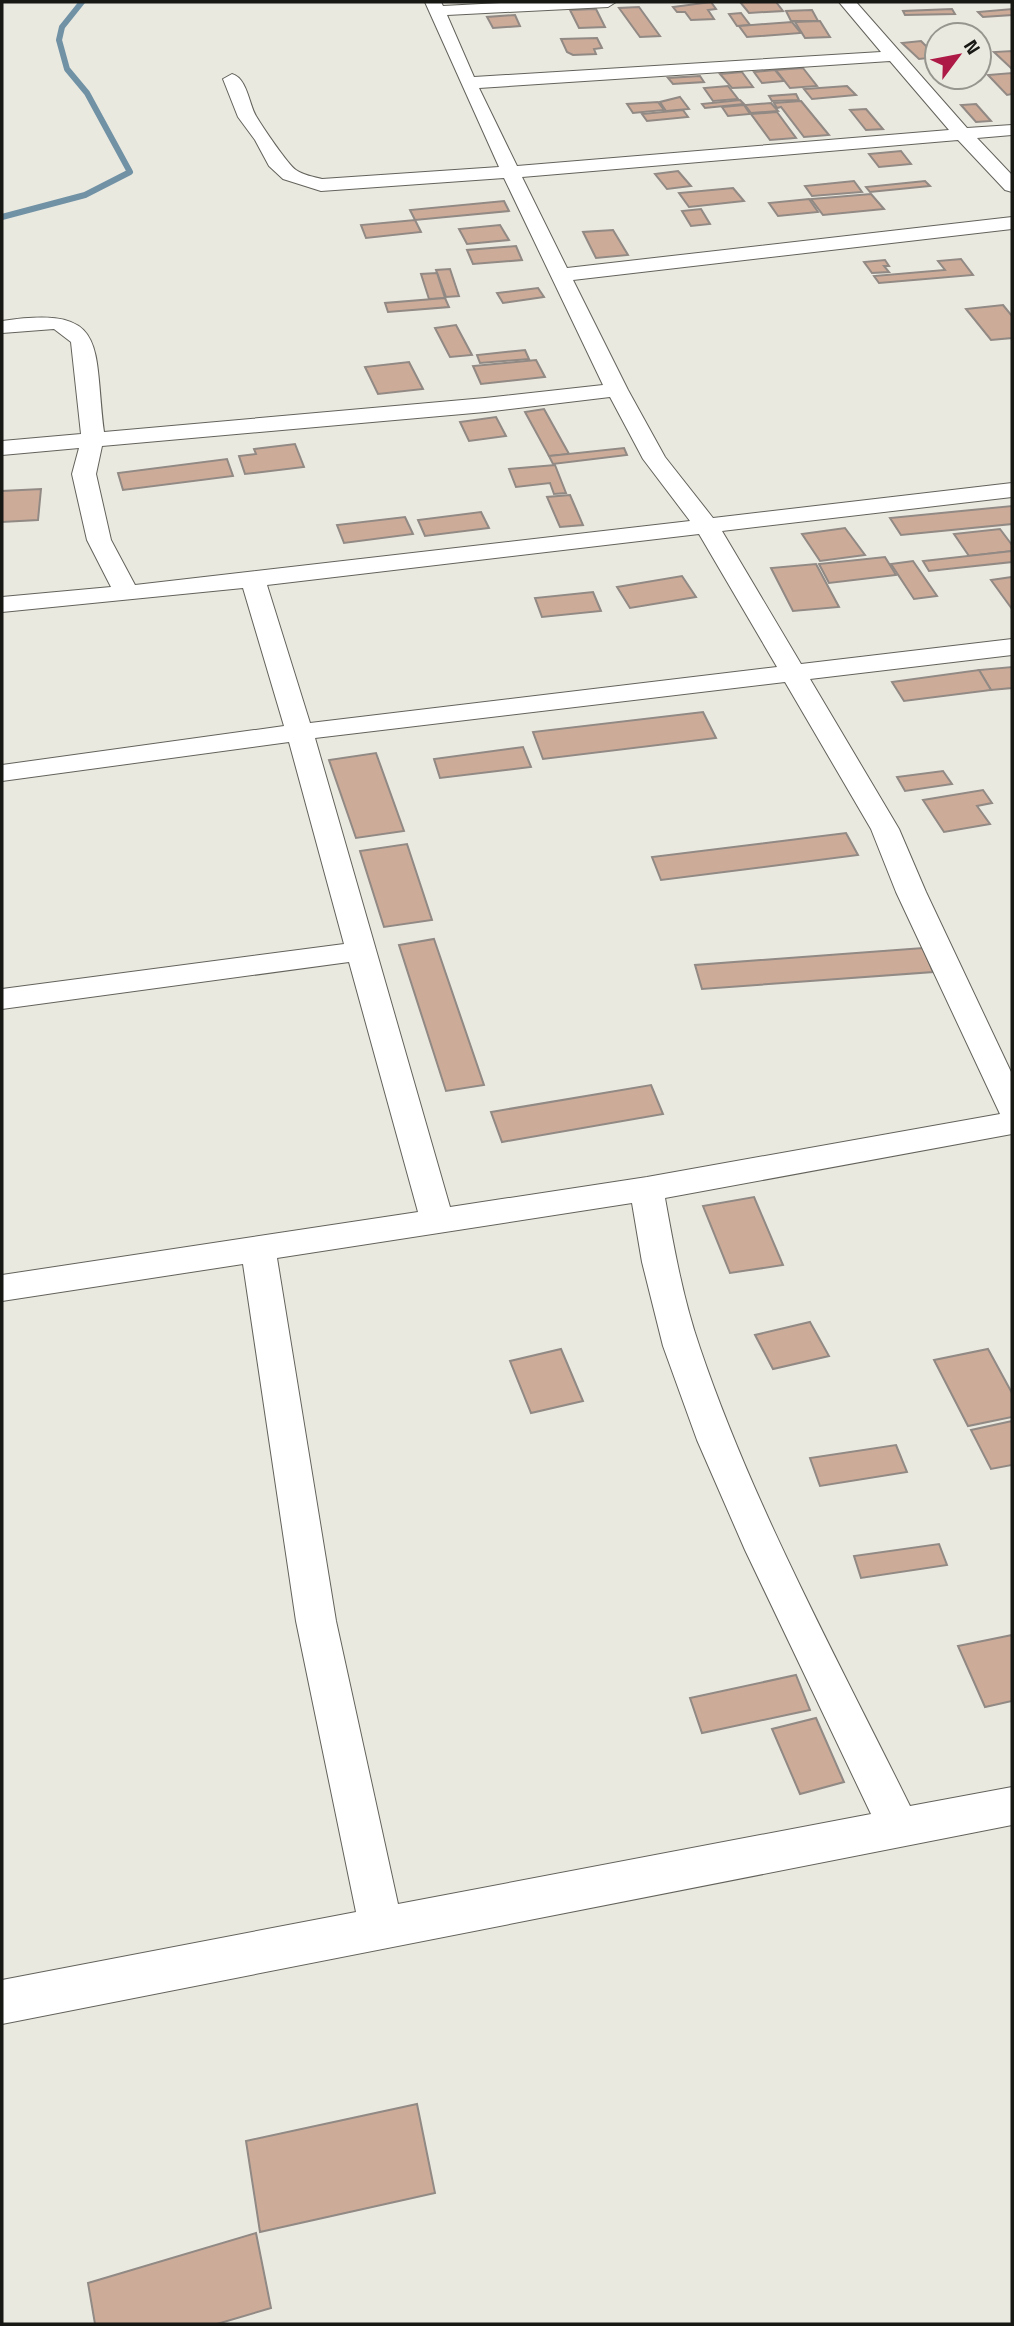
<svg xmlns="http://www.w3.org/2000/svg" width="1014" height="2326" viewBox="0 0 1014 2326" font-family="'Titillium Web',sans-serif">
	<style>
		.lines { fill: none; stroke-linecap: round; stroke-linejoin: round }
		.stream { stroke: #7192a5; stroke-width: 6 }
		.building { fill: #cdab99; stroke: #918984; stroke-width: 2 }
		.minor-casing { stroke: #63625b; stroke-width: 2 }
		.minor { fill: #fff; fill-rule: evenodd }
	</style>
	<rect width="100%" height="100%" fill="#eae9e0"/>
	<g class="lines">
		<polyline class="stream" points="2,217 85,195 130,172 87,93 67,69 59,40 62,27 82,2"/>
	</g>
	<g class="building">
		<polygon points="711,2 716,9 708,10 714,19 691,20 685,12 677,12 673,7"/>
		<polygon points="740,2 776,2 783,11 749,13"/>
		<polygon points="639,7 660,36 640,37 619,8"/>
		<polygon points="596,9 605,27 579,28 570,10"/>
		<polygon points="952,9 955,14 905,15 903,11"/>
		<polygon points="1012,9 1012,15 983,17 978,12"/>
		<polygon points="812,10 818,21 791,21 786,11"/>
		<polygon points="741,13 750,25 737,26 729,14"/>
		<polygon points="515,15 520,26 493,28 487,17"/>
		<polygon points="820,21 830,37 805,38 795,22"/>
		<polygon points="792,22 801,33 747,37 739,26"/>
		<polygon points="597,38 602,48 594,49 596,54 573,55 567,52 561,39"/>
		<polygon points="921,41 937,57 919,59 902,43"/>
		<polygon points="1012,51 1012,69 994,52"/>
		<polygon points="803,68 817,86 790,88 776,70"/>
		<polygon points="775,70 784,81 762,83 754,72"/>
		<polygon points="742,72 753,87 732,88 720,74"/>
		<polygon points="1012,73 1012,94 1007,95 988,75"/>
		<polygon points="700,76 704,82 673,84 668,78"/>
		<polygon points="728,86 738,99 713,101 704,88"/>
		<polygon points="847,86 856,95 812,99 804,89"/>
		<polygon points="796,94 799,100 772,101 769,96"/>
		<polygon points="680,97 689,109 666,111 660,102"/>
		<polygon points="740,100 744,104 705,108 702,104"/>
		<polygon points="801,101 829,135 804,137 781,107 777,108 774,103"/>
		<polygon points="658,102 664,110 633,113 627,104"/>
		<polygon points="771,103 778,111 751,113 745,105"/>
		<polygon points="976,104 991,121 976,122 961,105"/>
		<polygon points="744,105 750,114 728,116 722,107"/>
		<polygon points="866,109 883,129 866,130 850,110"/>
		<polygon points="683,110 688,117 647,121 642,114"/>
		<polygon points="777,112 796,138 770,140 751,114"/>
		<polygon points="901,151 911,164 879,167 869,154"/>
		<polygon points="678,171 691,186 667,189 655,174"/>
		<polygon points="854,181 862,192 812,196 805,186"/>
		<polygon points="925,181 930,186 870,192 866,187"/>
		<polygon points="733,188 744,201 689,207 679,193"/>
		<polygon points="871,194 884,209 823,215 811,199"/>
		<polygon points="809,199 818,212 778,216 769,203"/>
		<polygon points="504,201 509,211 415,220 410,210"/>
		<polygon points="701,209 710,224 691,226 682,211"/>
		<polygon points="415,220 421,232 366,238 361,225"/>
		<polygon points="500,225 509,240 467,244 459,229"/>
		<polygon points="613,230 628,255 596,258 583,232"/>
		<polygon points="516,246 522,260 473,264 467,250"/>
		<polygon points="961,259 973,275 879,283 874,276 945,270 938,261"/>
		<polygon points="885,260 889,266 884,266 889,272 872,273 864,262"/>
		<polygon points="450,269 459,296 446,297 436,270"/>
		<polygon points="437,273 445,298 429,299 421,274"/>
		<polygon points="538,288 544,297 503,303 497,293"/>
		<polygon points="445,298 449,307 388,312 385,303"/>
		<polygon points="1003,305 1012,316 1012,338 991,340 966,309"/>
		<polygon points="456,325 472,355 450,357 435,328"/>
		<polygon points="525,350 529,359 480,363 477,355"/>
		<polygon points="536,360 545,377 481,384 473,366"/>
		<polygon points="409,362 423,389 378,394 365,367"/>
		<polygon points="544,409 569,454 549,456 525,412"/>
		<polygon points="496,417 506,436 469,441 460,422"/>
		<polygon points="295,444 304,467 245,474 239,456 256,454 254,449"/>
		<polygon points="624,448 627,455 553,464 549,456"/>
		<polygon points="227,459 233,476 123,490 118,473"/>
		<polygon points="555,465 566,493 554,494 550,483 516,487 509,469"/>
		<polygon points="41,489 38,520 2,522 2,491"/>
		<polygon points="570,495 583,525 560,527 547,497"/>
		<polygon points="1012,506 1012,524 901,535 890,518"/>
		<polygon points="481,512 489,528 425,536 418,520"/>
		<polygon points="405,517 413,534 344,543 337,525"/>
		<polygon points="845,528 865,555 820,561 802,534"/>
		<polygon points="1000,529 1012,545 1012,551 969,556 954,534"/>
		<polygon points="1012,551 1012,562 929,571 923,561"/>
		<polygon points="885,557 896,575 829,583 819,564"/>
		<polygon points="913,561 937,596 914,599 891,564"/>
		<polygon points="816,564 839,607 793,611 771,568"/>
		<polygon points="682,576 696,597 630,608 617,587"/>
		<polygon points="1012,577 1012,609 991,580"/>
		<polygon points="593,592 601,611 542,617 535,598"/>
		<polygon points="1012,667 1012,688 991,690 979,670"/>
		<polygon points="979,670 991,690 904,701 892,682"/>
		<polygon points="703,712 716,738 543,759 533,732"/>
		<polygon points="523,747 531,767 440,778 434,759"/>
		<polygon points="376,753 404,831 356,838 329,760"/>
		<polygon points="943,771 952,784 905,791 897,777"/>
		<polygon points="983,790 992,803 977,806 990,824 944,832 923,800"/>
		<polygon points="846,833 858,855 661,880 652,857"/>
		<polygon points="407,844 432,920 384,927 360,851"/>
		<polygon points="434,939 484,1085 446,1091 399,945"/>
		<polygon points="923,948 933,972 702,989 695,965"/>
		<polygon points="651,1085 663,1114 502,1142 491,1112"/>
		<polygon points="754,1197 783,1265 730,1273 703,1206"/>
		<polygon points="810,1322 829,1356 773,1369 755,1335"/>
		<polygon points="561,1349 583,1401 531,1413 510,1361"/>
		<polygon points="988,1349 1012,1393 1012,1417 968,1426 934,1360"/>
		<polygon points="1012,1421 1012,1465 991,1469 971,1430"/>
		<polygon points="896,1445 907,1472 820,1486 810,1458"/>
		<polygon points="939,1544 947,1565 861,1578 854,1556"/>
		<polygon points="1012,1635 1012,1701 985,1707 958,1646"/>
		<polygon points="796,1675 810,1710 702,1733 690,1698"/>
		<polygon points="816,1718 844,1782 800,1794 772,1729"/>
		<polygon points="417,2104 435,2193 260,2232 246,2141"/>
		<polygon points="256,2233 271,2308 217,2324 95,2324 88,2283"/>
	</g>
	<g class="lines">
		<defs>
			<path id="minor" d="M425 2H441L443 6 518 2H616L608 7 447 15 474 77 881 52 839 2H856L967 128 1012 125V135L977 138 1012 175V192L1005 190 958 140 522 177 567 268 1012 217V229L573 280 628 390 665 457 713 518 1012 483V497L722 531 801 664 1012 639V655L810 679 899 829 926 892 1012 1074V1134L665 1198C674 1248 683 1299 700 1348 754 1507 836 1656 910 1806L1012 1787V1825L2 2024V1980L356 1912 296 1621 243 1264 2 1301V1275L418 1212 349 962 2 1009V989L344 944 289 742 2 781V765L284 726 243 588 2 612V597L111 587 87 540 72 474 79 448 2 455V441L81 434 71 342 54 329 2 333V321C110 305 93 345 104 432L485 398 603 385 504 178 321 191 283 179 269 166 255 140 238 117 223 79 232 74C247 78 249 104 256 116 262 126 288 165 296 170 303 175 314 177 322 179L499 167ZM890 61 949 130 517 166 479 88ZM610 397 643 459 690 521 135 585 111 540 96 474 102 446 485 412ZM699 534 777 667 310 723 267 585ZM785 682 871 829 896 892 1000 1114 647 1177 450 1207 315 738ZM632 1203 642 1262 663 1346 697 1440 745 1550 871 1814 398 1904 336 1621 277 1258Z"/>
		</defs>
		<use href="#minor" class="minor-casing"/>
		<use href="#minor" class="minor"/>
	</g>
	<rect width="1014" height="2326" fill="none" stroke="#171714" stroke-width="7"/>
	<g transform="translate(958 56) rotate(58)"><circle r="33" fill="#eae9e0" stroke="#96958e" stroke-width="2"/>
	<path d="M0-5L12 26L0 18L-12 26Z" fill="#ad1a46"/>
	<text y="-10" font-size="19" font-weight="bold" text-anchor="middle" fill="#171714">N</text>
	</g>
</svg>
